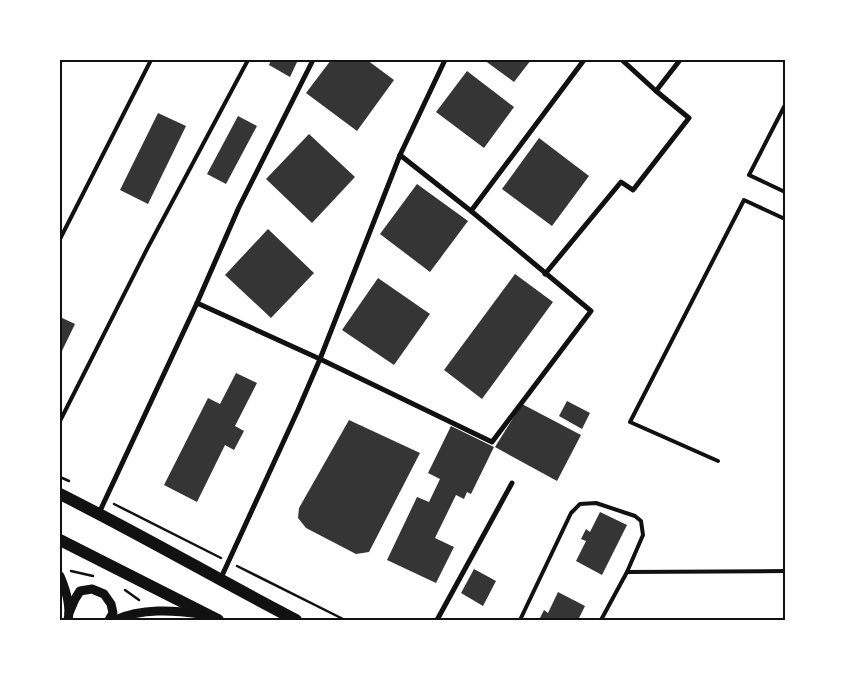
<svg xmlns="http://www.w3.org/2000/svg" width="845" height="680" viewBox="0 0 845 680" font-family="Mulish,sans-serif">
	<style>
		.building { fill: #353535 }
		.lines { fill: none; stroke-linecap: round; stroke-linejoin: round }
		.path { stroke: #111; stroke-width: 2.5 }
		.service { stroke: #111; stroke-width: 4 }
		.minor { stroke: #111; stroke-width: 5 }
		.tertiary { stroke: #111; stroke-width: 9 }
		.primary { stroke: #111; stroke-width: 12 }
		.neatline { fill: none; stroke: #111; stroke-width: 2 }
	</style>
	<rect width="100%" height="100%" fill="#fff"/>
	<g class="building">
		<polygon points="271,60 298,60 290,77 269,65"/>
		<polygon points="331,60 367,60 394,80 357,131 306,93"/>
		<polygon points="484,60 531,60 514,82"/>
		<polygon points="467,71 514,107 484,148 436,112"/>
		<polygon points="158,113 186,126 148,204 120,190"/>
		<polygon points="238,116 257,126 226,184 207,174"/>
		<polygon points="309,134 355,177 312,223 266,179"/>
		<polygon points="539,138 589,176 552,226 502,189"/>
		<polygon points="417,184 468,221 430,272 380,234"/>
		<polygon points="268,229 314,273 271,318 225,275"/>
		<polygon points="515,274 553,302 482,399 444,370"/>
		<polygon points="378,278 430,314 394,365 342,330"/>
		<polygon points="60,317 75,324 60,355"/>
		<polygon points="236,373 257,383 235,426 244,431 234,450 225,445 197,502 164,485 208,398 220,404"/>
		<polygon points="567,401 590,413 582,429 559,416"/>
		<polygon points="522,404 581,435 557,481 495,447"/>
		<polygon points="349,420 420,453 369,552 356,554 306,528 298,518 299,508"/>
		<polygon points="451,426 494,447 471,494 467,492 464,499 456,495 435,538 454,547 436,583 387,560 417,497 429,502 440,479 428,473"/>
		<polygon points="600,512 627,525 602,575 576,561 586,541 581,539 586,529 590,532"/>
		<polygon points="474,569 496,581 483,606 461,593"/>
		<polygon points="558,592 585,606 578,620 539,620 544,610 548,613"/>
	</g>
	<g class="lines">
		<g class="path">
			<polyline points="60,477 69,481"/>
			<polyline points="114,504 221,558"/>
			<polyline points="237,566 345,620"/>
			<polyline points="71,571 93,576"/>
			<polyline points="125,590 139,600"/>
		</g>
		<g class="service">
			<polyline points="785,105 749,175 785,192"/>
			<polyline points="60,239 151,60"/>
			<polyline points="60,421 147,249 248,60"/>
			<polyline points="718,461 630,422 744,200 785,219"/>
			<polyline points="520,620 571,513 580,504 596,503 635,516 641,521 643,535 627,572"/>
			<polyline points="601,620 627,572 785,571"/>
		</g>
		<g class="minor">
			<polyline points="622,60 656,91"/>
			<polyline points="471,211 584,60"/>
			<polyline points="545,274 621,182 633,190 689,118 656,91 680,60"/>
			<polyline points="197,303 320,359 492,442 591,311 471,211 400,155"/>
			<polyline points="99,513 197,303 239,207 313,60"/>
			<polyline points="220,580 298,410 320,359 400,155 445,60"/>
			<polyline points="437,620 512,483"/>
		</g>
		<g class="tertiary">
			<path d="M60 576C66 590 71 606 68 620"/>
			<polyline points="69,613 75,599 80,591 92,589 104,594 111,604 113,613 109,620"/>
			<path d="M115 620C142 608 173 610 201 614"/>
		</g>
		<g class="primary">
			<path d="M60 494C140 534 217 579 296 620"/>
			<polyline points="60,540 218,620"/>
		</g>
	</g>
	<rect width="845" height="680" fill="none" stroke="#ffffff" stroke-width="122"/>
	<rect x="61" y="61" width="723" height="558" class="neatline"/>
</svg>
